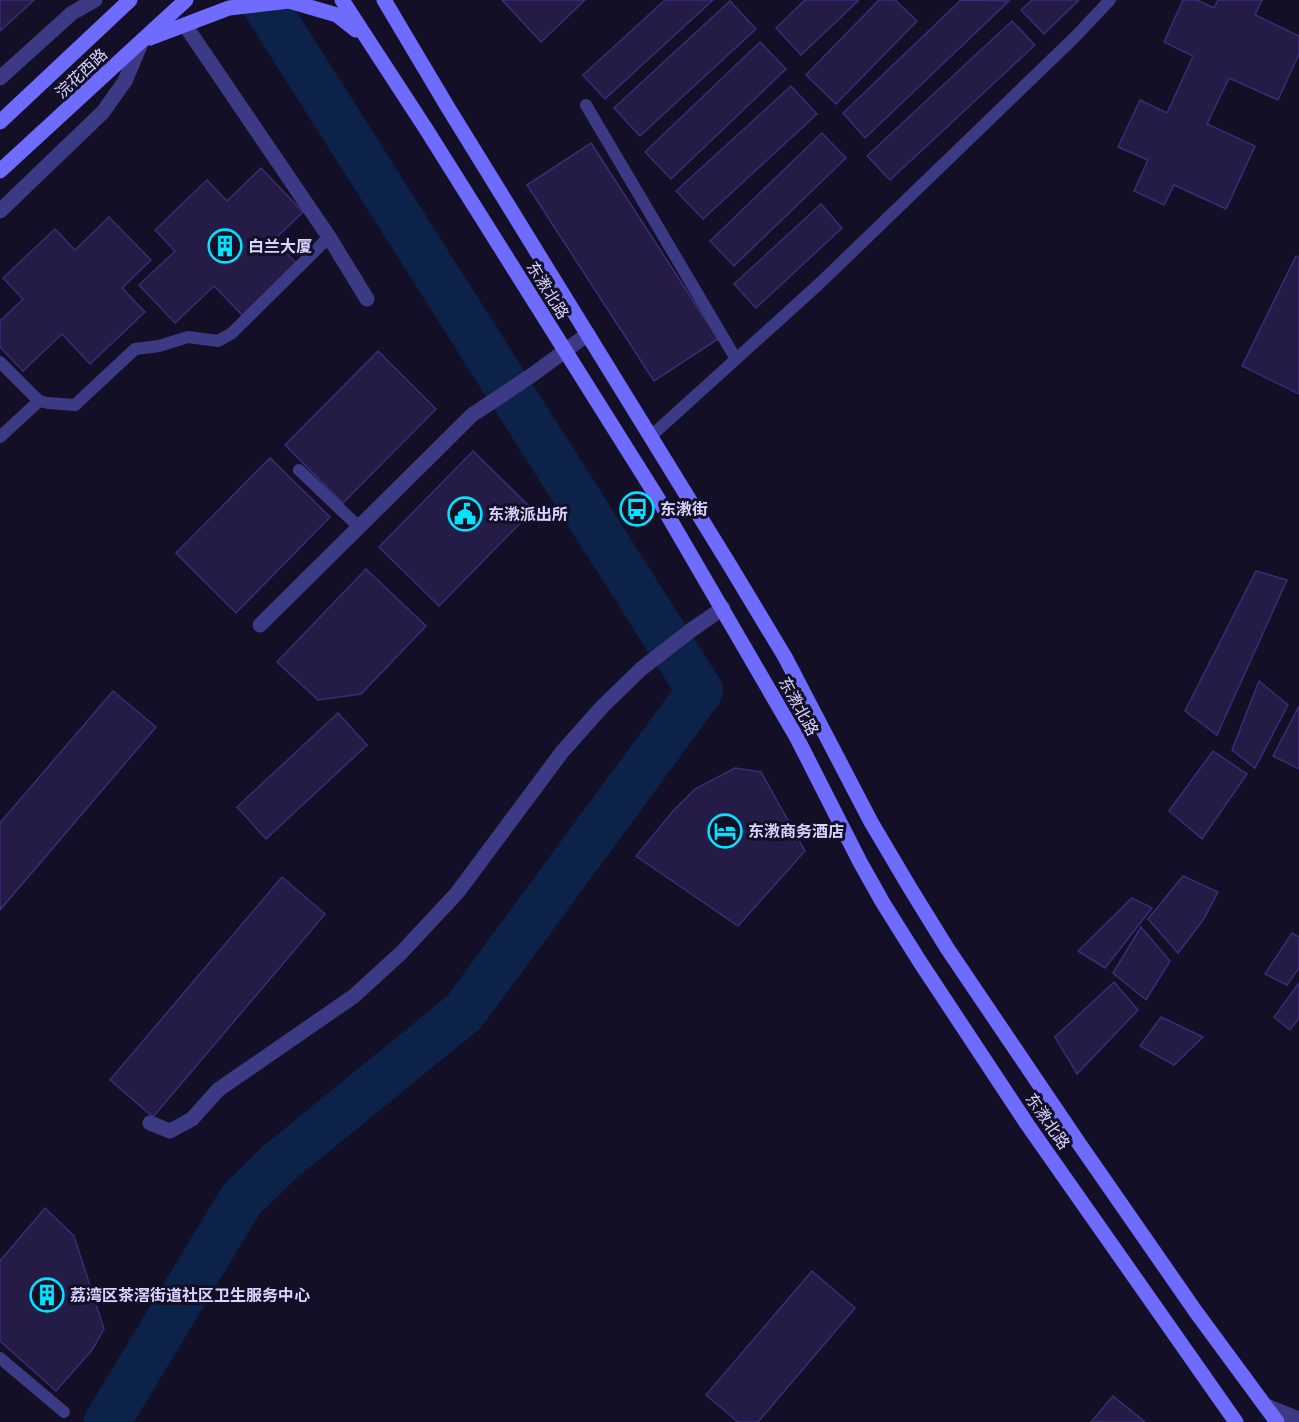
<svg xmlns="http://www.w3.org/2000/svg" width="1299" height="1422" viewBox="0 0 1299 1422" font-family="Jost,'Noto Sans SC',sans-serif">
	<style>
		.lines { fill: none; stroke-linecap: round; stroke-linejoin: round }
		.river { stroke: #0c2248; stroke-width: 46 }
		.building { fill: #241b47; stroke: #3b2d73; stroke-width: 1.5 }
		.lane { stroke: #3d3a85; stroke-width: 12 }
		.street { stroke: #3d3a85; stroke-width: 15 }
		.secondary { stroke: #6f6bff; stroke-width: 15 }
		.labels { text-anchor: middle; stroke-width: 6; stroke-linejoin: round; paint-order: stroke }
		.street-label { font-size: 16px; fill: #d9d4ff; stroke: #130f26 }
		.poi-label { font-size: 16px; font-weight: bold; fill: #d9d4ff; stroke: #130f26; text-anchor: start }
	</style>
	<rect width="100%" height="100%" fill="#130f26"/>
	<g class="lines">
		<polyline class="river" points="107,1422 241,1200 280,1162 464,1012 700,691 262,0"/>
	</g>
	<g class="building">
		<polygon points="0,0 34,0 0,31"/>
		<polygon points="502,0 585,0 541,42"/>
		<polygon points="665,0 713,0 605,99 583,75"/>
		<polygon points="805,0 859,0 801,55 776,28"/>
		<polygon points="879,0 895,0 917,21 836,104 806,75"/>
		<polygon points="961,0 1009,1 865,138 843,113"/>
		<polygon points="1032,0 1079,0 1044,34 1021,10"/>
		<polygon points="1183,0 1197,0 1214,8 1218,0 1262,0 1255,15 1299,36 1299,54 1278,100 1229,78 1207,124 1255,146 1226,209 1174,185 1164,205 1134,191 1148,160 1118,147 1140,100 1167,113 1193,56 1164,42"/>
		<polygon points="730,1 756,29 640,136 614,108"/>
		<polygon points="1012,21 1035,45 890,180 867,156"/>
		<polygon points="760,42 786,69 671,179 645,152"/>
		<polygon points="791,86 817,114 703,219 676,191"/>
		<polygon points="822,133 846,158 734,266 710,241"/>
		<polygon points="591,143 718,339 654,381 527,185"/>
		<polygon points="261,168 303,212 274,240 297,264 243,316 214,286 175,323 139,285 175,251 155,230 207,180 227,201"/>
		<polygon points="821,204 842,228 756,308 734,284"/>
		<polygon points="109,217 151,260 122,288 145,312 90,364 62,334 23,371 0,347 0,321 23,299 3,278 55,229 75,250"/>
		<polygon points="1296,256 1299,258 1299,394 1242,366"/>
		<polygon points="378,351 436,409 343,503 285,445"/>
		<polygon points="473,451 533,510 439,606 379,547"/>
		<polygon points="270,458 330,517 236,613 176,553"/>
		<polygon points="366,569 426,626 361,694 318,700 277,662"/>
		<polygon points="1256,571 1287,580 1217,735 1185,711"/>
		<polygon points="1259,681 1288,705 1255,768 1232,750"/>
		<polygon points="113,691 156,727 0,910 0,823"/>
		<polygon points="1299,706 1299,769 1273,756"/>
		<polygon points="338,713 367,745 266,839 237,807"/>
		<polygon points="1213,751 1247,774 1202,839 1169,811"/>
		<polygon points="735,768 761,772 805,851 738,926 636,856 673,811 695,789"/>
		<polygon points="1183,876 1218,892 1203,920 1178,953 1148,919"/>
		<polygon points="282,877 325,914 153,1117 110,1080"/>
		<polygon points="1132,898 1152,908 1105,968 1078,951"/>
		<polygon points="1141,927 1170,961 1146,1000 1113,973"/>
		<polygon points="1292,933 1299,937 1299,968 1287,985 1265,974"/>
		<polygon points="1114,982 1138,1010 1077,1074 1055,1037"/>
		<polygon points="1299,983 1299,1018 1290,1030 1274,1017"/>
		<polygon points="1161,1017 1203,1037 1174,1065 1140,1046"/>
		<polygon points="45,1208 74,1236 104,1329 92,1350 56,1391 0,1341 0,1261"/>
		<polygon points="812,1271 855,1308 758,1422 738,1422 706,1395"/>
		<polygon points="1113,1396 1145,1422 1091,1422"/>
	</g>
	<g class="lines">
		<g class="lane">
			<polyline points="586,105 736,359"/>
			<polyline points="0,362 39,401"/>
			<polyline points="651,436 819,284 1075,37 1110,0"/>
			<polyline points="0,437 39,401 48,403 75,405 135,349 159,346 188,337 218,341 232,333 329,237"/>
			<polyline points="299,470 359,527"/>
			<polyline points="0,1358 64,1412"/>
		</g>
		<g class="street">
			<polyline points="185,25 329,237 367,299"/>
			<polyline points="0,78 72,13 95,0"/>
			<polyline points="0,211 103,112 125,81 142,41"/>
			<polyline points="260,625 472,415 532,375 588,334"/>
			<polyline points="150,1123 170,1131 192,1119 218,1090 354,996 401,953 457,893 562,752 602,707 641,669 690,631 723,608"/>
			<polyline points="1264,1405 1299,1419"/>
		</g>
		<g class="secondary">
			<polyline points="342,0 426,129 657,497 797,738 860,862 883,903 920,962 1027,1124 1236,1422"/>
			<polyline points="384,0 447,106 729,564 785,657 871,822 910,888 947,948 1078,1142 1196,1312 1277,1422"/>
			<polyline points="150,38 229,8 289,1 337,15 356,30"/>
			<polyline points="0,122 130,0"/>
			<polyline points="0,171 186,0"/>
		</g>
	</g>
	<defs>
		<symbol id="building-ring" viewBox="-11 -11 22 22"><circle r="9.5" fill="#130f26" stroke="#00e5ff" stroke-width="1.5"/><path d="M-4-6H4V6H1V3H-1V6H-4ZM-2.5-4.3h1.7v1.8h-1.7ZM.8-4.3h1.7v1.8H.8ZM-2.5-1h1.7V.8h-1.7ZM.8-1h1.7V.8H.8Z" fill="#00e5ff"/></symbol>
		<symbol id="bus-ring" viewBox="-11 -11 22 22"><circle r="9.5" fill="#130f26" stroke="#00e5ff" stroke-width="1.5"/><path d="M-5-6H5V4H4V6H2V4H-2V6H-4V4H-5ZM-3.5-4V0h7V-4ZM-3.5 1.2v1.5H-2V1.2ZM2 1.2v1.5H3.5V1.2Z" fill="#00e5ff"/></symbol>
		<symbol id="civic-ring" viewBox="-11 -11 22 22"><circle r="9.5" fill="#130f26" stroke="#00e5ff" stroke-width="1.5"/><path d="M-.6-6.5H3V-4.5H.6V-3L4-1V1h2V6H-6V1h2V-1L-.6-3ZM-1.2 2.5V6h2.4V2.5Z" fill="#00e5ff"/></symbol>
		<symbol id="hotel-ring" viewBox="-11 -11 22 22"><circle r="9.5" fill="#130f26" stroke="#00e5ff" stroke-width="1.5"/><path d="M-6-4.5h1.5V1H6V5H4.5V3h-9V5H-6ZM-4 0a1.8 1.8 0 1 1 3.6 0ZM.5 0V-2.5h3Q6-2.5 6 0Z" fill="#00e5ff"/></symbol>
	</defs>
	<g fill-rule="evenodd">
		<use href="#building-ring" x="206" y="227" width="38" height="38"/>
		<use href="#bus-ring" x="618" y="490" width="38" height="38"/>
		<use href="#civic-ring" x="446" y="495" width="38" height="38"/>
		<use href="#hotel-ring" x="706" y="812" width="38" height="38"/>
		<use href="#building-ring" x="28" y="1276" width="38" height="38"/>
	</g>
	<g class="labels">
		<g class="street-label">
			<text transform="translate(81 73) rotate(-43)" y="6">浣花西路</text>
			<text transform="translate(548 290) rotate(58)" y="6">东漖北路</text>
			<text transform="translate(799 706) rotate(61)" y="6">东漖北路</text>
			<text transform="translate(1048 1121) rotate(55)" y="6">东漖北路</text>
		</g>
		<g class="poi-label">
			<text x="248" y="252">白兰大厦</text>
			<text x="660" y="515">东漖街</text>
			<text x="488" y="520">东漖派出所</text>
			<text x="748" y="837">东漖商务酒店</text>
			<text x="70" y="1301">荔湾区茶滘街道社区卫生服务中心</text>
		</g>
	</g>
</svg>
